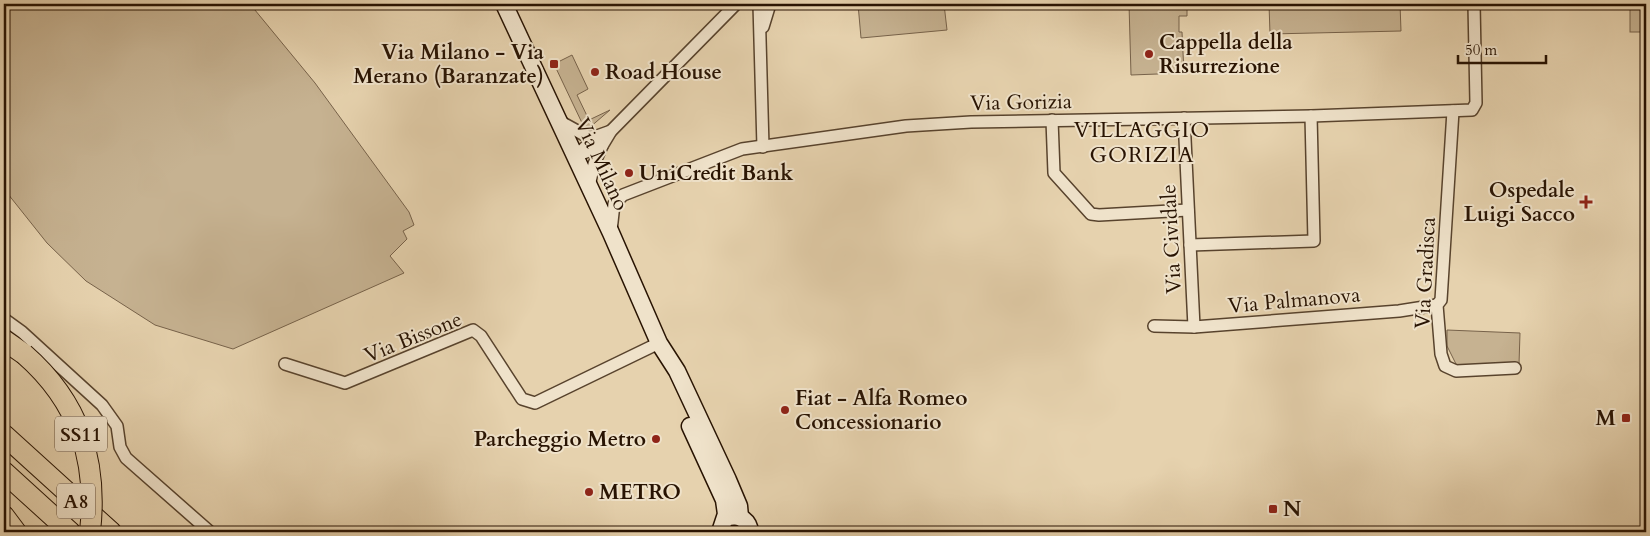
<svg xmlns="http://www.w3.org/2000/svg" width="1650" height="536" viewBox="0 0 1650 536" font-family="Cardo,serif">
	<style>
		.green { fill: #c6b291; stroke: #77624a }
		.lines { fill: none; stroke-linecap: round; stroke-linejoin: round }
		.minor-casing { stroke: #58432d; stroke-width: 14 }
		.secondary-casing { stroke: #281302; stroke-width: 19 }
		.motorway-casing { stroke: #281302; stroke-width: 22 }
		.minor { stroke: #efe2ca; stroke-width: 11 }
		.secondary { stroke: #efe2ca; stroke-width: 16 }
		.motorway { stroke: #e6d2ae; stroke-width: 20 }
		.motorway-bridge-casing { stroke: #281302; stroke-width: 22; stroke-linecap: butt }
		.motorway-bridge { stroke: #e6d2ae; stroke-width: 20 }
		.poi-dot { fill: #8f2418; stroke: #efe2ca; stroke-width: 2 }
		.labels { text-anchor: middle; stroke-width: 4; stroke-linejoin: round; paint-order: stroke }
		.shield { fill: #efe2ca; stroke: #64513e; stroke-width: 1 }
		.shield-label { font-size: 20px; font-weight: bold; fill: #281302 }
		.poi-label { font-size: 21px; font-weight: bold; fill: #281302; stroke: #efe2ca; text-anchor: start }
		.street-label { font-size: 21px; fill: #281302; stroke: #efe2ca }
		.neighbourhood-label { font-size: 22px; letter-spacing: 1px; fill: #281302; stroke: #efe2ca }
	</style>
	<rect width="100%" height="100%" fill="#e6d2ae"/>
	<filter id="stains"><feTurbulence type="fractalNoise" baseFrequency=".004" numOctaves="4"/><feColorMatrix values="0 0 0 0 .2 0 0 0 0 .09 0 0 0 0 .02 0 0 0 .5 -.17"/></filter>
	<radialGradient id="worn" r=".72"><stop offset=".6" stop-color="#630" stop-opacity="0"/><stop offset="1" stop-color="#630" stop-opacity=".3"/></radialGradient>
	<g class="green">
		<polygon points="4,4 250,4 315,83 409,212 414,225 403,231 407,239 390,256 404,273 233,349 155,325 86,281 47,243 4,189"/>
		<polygon points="858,4 944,4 947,30 861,38"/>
		<polygon points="1129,4 1187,4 1187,16 1179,16 1179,32 1182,32 1184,73 1131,75"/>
		<polygon points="1269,4 1400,4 1401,31 1270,34"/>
		<rect x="1630" y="4" width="16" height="28"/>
		<polygon points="572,55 588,89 577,95 589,120 610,110 589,128 583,125 554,64"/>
		<polygon points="1447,330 1520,333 1519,364 1458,368 1447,346"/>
	</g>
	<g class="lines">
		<defs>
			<g id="minor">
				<polyline points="759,4 763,147"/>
				<polyline points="763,27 770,4"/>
				<polyline points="1453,111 1441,300 1437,305 1441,354 1445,366 1456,371 1515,368"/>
				<polyline points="1184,118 1194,327"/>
				<polyline points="1052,120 1054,173 1091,214 1099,215 1188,210"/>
				<polyline points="559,121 588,137 597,136"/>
				<polyline points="578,154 597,136 611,131"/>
				<polyline points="575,156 602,146 611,131 736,4"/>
				<polyline points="589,186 594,164 602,146"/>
				<polyline points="611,231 614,204 623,195 742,149 906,126 971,122 1311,116 1472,110 1476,103 1474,4"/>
				<polyline points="1190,245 1314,241 1311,116"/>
				<polyline points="4,319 22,332 102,405 117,426 120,447 126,458 210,532"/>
				<polyline points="1154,326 1194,327 1399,311 1437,305"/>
				<polyline points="285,364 345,383 473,330 481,336 522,399 535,403 659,343"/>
			</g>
			<g id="secondary">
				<polyline points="504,4 611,233 659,343 677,371 728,480 739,506 740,517"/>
				<polyline points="690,426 724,500 726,514 720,532"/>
				<path d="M730 517C741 515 749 521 750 532"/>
			</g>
			<g id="motorway">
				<polyline points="4,340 24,354"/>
				<polyline points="4,435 111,532"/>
				<polyline points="4,472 70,532"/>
				<polyline points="4,516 16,532"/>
			</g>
		</defs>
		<use href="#minor" class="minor-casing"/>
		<use href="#secondary" class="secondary-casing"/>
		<use href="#motorway" class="motorway-casing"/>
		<use href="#minor" class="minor"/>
		<use href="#secondary" class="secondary"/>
		<use href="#motorway" class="motorway"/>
		<defs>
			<path id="motorway-bridge" d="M24 354C79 402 98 460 90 532"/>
		</defs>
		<use href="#motorway-bridge" class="motorway-bridge-casing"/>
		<use href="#motorway-bridge" class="motorway-bridge"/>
	</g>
	<g class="poi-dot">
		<circle cx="1149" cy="54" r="5"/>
		<rect x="549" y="59" width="10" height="10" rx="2.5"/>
		<circle cx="595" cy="72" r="5"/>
		<circle cx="629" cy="173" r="5"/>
		<path d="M1583.5 194.5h5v5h5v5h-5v5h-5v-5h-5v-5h5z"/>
		<circle cx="785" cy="410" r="5"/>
		<rect x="1621" y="413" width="10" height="10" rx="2.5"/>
		<circle cx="656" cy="439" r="5"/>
		<circle cx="589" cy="492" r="5"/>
		<rect x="1268" y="504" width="10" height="10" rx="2.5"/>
	</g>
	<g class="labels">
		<g class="shield">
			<rect x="55" y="416.5" width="52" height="35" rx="4"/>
			<rect x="57" y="483.5" width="38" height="35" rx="4"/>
		</g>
		<g class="shield-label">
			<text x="81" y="441">SS11</text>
			<text x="76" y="508">A8</text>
		</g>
		<g class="poi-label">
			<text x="1159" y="49">Cappella della<tspan x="1159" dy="24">Risurrezione</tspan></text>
			<text x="544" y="59" text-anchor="end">Via Milano - Via<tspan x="544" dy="24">Merano (Baranzate)</tspan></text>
			<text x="605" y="79">Road House</text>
			<text x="639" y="180">UniCredit Bank</text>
			<text x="1575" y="197" text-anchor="end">Ospedale<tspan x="1575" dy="24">Luigi Sacco</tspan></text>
			<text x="795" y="405">Fiat - Alfa Romeo<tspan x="795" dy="24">Concessionario</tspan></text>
			<text x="1616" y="425" text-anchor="end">M</text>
			<text x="646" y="446" text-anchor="end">Parcheggio Metro</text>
			<text x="599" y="499">METRO</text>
			<text x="1283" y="516">N</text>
		</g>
		<g class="street-label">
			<text transform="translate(1021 102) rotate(-1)" y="7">Via Gorizia</text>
			<text transform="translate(602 164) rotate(65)" y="7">Via Milano</text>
			<text transform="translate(1171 239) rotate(-93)" y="7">Via Cividale</text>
			<text transform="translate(1425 273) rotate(-87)" y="7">Via Gradisca</text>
			<text transform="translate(1294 300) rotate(-5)" y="7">Via Palmanova</text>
			<text transform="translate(413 337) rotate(-22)" y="7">Via Bissone</text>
		</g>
		<g class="neighbourhood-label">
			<text x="1142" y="137">VILLAGGIO<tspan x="1142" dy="25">GORIZIA</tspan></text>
		</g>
	</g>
	<rect width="1650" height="536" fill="none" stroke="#e6d2ae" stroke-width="20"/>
	<rect x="5" y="5" width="1640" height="526" fill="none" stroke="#281302" stroke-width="2.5"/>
	<rect x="10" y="10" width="1630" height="516" fill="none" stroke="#281302"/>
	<path d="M1458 55v8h88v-8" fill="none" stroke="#281302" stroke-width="2.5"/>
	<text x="1465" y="55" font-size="15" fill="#281302" stroke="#efe2ca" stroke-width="4" paint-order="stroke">50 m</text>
	<rect width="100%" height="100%" filter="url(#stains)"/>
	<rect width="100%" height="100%" fill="url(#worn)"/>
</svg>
